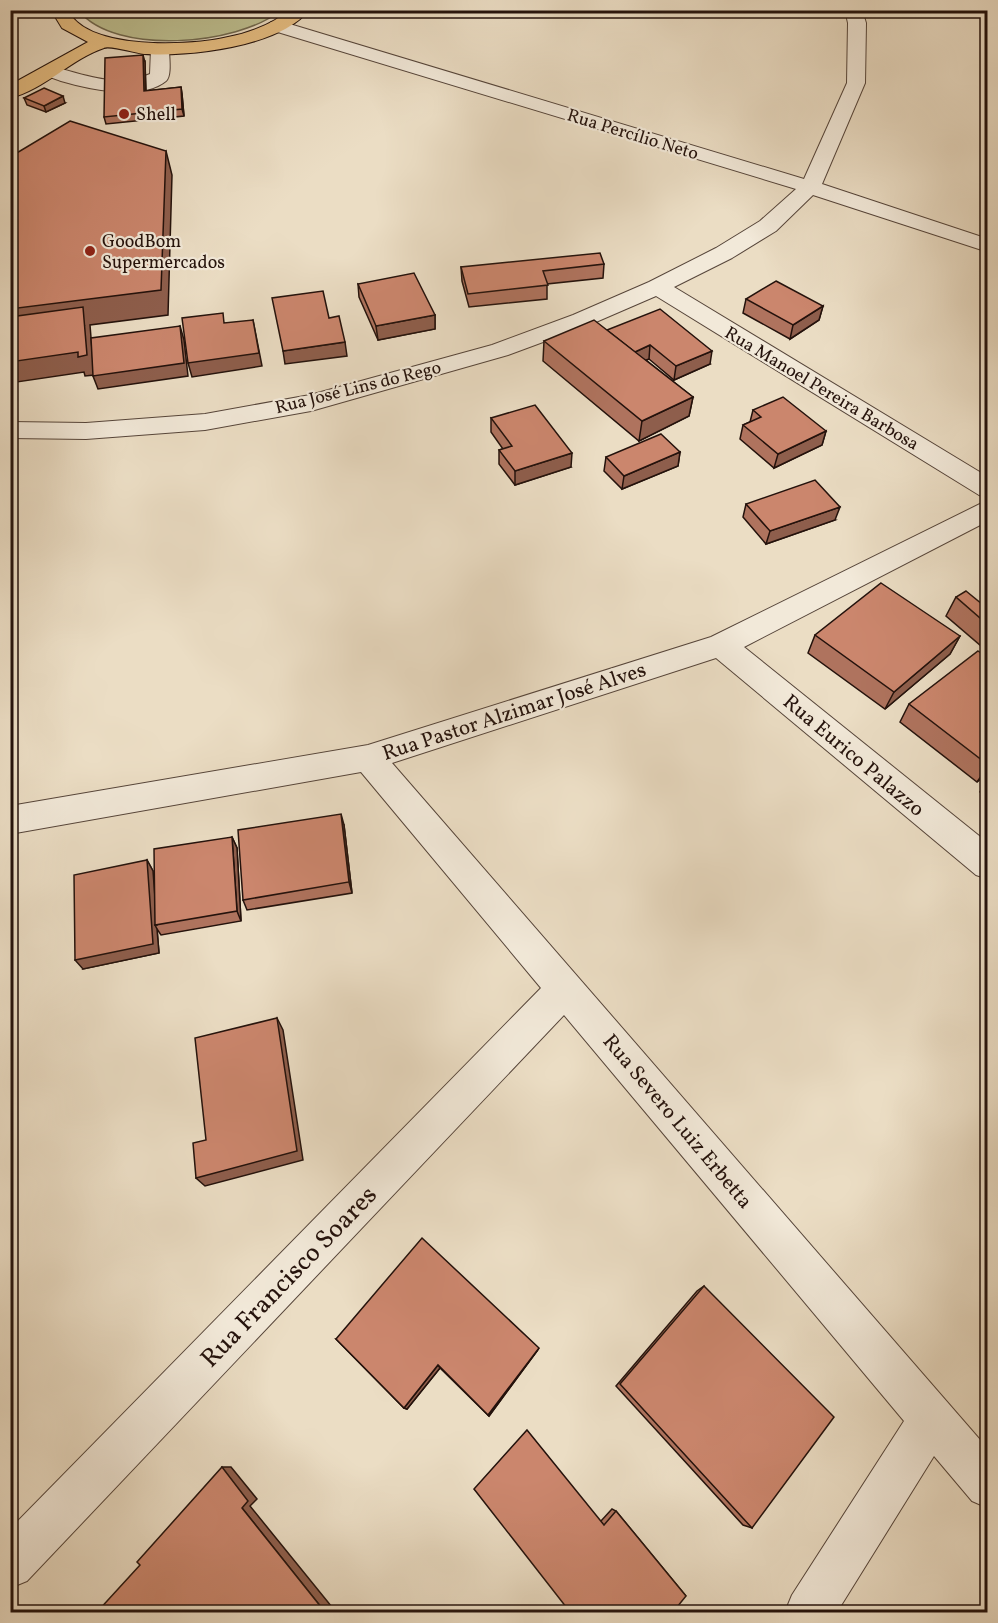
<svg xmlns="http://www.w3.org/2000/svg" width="998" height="1623" viewBox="0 0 998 1623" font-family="Vollkorn,serif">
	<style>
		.green { fill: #bdbf90; stroke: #70684e; stroke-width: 1.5 }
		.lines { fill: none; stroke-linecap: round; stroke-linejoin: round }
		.minor-casing { stroke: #56453a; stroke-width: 2 }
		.major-casing { stroke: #24120c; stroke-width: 2 }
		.minor { fill: #f2e9d9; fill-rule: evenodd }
		.major { fill: #e6be82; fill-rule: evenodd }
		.wall { fill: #af735e; stroke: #24120c; stroke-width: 1.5 }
		.shaded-wall { fill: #8e5e4c; stroke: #24120c; stroke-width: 1.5 }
		.building { fill: #cb866d; stroke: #24120c; stroke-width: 1.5 }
		.poi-dot { fill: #8f2418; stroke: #f2e9d9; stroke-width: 2 }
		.labels { text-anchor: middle; stroke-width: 4.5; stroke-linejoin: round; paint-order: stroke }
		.far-poi-label { font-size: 18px; fill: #24120c; stroke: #f2e9d9; text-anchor: start }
		.far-street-label { font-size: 18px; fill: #24120c; stroke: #f2e9d9 }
		.street-label { font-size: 21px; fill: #24120c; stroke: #f2e9d9 }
		.near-street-label { font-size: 26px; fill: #24120c; stroke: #f2e9d9 }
	</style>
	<rect width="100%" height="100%" fill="#ebddc4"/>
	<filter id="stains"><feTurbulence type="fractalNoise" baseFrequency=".00333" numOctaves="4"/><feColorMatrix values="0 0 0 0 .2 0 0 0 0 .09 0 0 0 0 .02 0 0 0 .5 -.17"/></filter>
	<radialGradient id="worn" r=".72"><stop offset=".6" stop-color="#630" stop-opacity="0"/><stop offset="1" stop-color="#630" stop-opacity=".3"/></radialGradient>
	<path class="green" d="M79 11H280C237 45 116 56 79 11Z"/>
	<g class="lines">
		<defs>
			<g id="minor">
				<polygon points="845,10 862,10 866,23 865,83 822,184 988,239 988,252 813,195 776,231 732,258 674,287 988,477 988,498 979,495 656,296 589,325 508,355 311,411 205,430 86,439 10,438 10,422 86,423 205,414 310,395 492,345 573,315 649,282 716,248 760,221 796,189 271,30 268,26 271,22 283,22 804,179 847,83 848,23"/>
				<path d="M160 44 166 45 169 49C169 57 172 76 166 81 142 101 88 89 61 81 54 78 45 77 41 71L44 67 50 66C83 74 116 89 150 74L151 49 154 45Z"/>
				<polygon points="988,500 988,521 744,647 988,843 988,879 976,875 716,658 392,763 988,1449 988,1508 972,1501 934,1456 837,1612 785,1612 792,1595 904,1421 564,1015 27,1581 10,1588 10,1529 541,988 361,772 10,834 10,806 368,745 711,637"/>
			</g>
			<path id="major" d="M51 10H68C86 51 191 46 228 37 244 34 261 28 275 20 280 17 285 12 291 10 296 9 303 10 309 10 280 47 188 57 144 54 135 53 110 45 104 48 71 59 44 90 10 98V85L88 42 62 28Z"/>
		</defs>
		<use href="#minor" class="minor-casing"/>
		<use href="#major" class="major-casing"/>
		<use href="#minor" class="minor"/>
		<use href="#major" class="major"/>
	</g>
	<g class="wall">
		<polygon points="652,10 686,10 653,13"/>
		<polygon points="145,62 146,91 181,87 182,94 184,116 106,124 104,117"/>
		<polygon points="24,98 65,103 46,112 27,105"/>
		<polygon points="604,264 603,278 547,284 547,299 469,307 462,281 461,267"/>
		<polygon points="358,284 435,315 435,329 378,340 359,297"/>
		<polygon points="746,299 823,306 819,320 790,339 743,313"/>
		<polygon points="607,330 710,364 674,380 649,359 646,360 693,397 689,416 639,441 543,361 544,341"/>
		<polygon points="753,410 826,431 822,445 774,468 740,439 743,425 750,422"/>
		<polygon points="491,418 571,467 515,485 499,464 499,450 503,449 491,432"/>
		<polygon points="680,452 678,466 622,489 604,471 606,457"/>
		<polygon points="746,504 835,520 766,544 743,517"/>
		<polygon points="956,597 982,604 987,600 987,651 946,616"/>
		<polygon points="815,635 960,636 950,654 885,709 808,653"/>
		<polygon points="987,657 987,773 977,782 900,722 909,704"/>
		<polygon points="987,781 987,799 980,792"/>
		<polygon points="344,825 352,893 247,910 243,900"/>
		<polygon points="232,837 237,848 241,921 161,935 157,929 159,953 83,969 147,860 153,871 154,891"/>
		<polygon points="704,1286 752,1528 743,1525 616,1386 697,1291"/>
		<polygon points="336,1339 537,1351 489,1416 440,1368 407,1409 404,1408"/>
		<polygon points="474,1489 601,1521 612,1509 616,1511 686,1596"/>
	</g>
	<g class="shaded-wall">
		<polygon points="143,55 145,62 146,98 144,91"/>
		<polygon points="181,87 182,94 184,116 182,109"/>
		<polygon points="63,96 65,103 46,112 44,106"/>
		<polygon points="166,151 172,175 168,315 90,325 94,375 85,376 84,372 10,383 10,362 85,325 10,335 10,309"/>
		<polygon points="823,306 819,320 790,339 793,325"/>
		<polygon points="435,315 435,329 378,340 376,326"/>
		<polygon points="253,320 262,366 192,377 188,363"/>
		<polygon points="180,326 184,340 188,376 98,389 93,376"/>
		<polygon points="345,342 347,356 285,364 283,351"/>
		<polygon points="650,345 649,359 631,366 633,353"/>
		<polygon points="712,351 710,364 674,380 676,366"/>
		<polygon points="693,397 689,416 639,441 642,421"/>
		<polygon points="826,431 822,445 774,468 778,454"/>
		<polygon points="680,452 678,466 622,489 624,476"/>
		<polygon points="572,453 571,467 515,485 515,471"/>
		<polygon points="840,507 835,520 766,544 770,531"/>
		<polygon points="960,636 950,654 885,709 894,692"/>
		<polygon points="987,768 987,773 977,782"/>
		<polygon points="341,814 344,825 352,893 349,882"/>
		<polygon points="232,837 237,848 241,921 237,911"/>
		<polygon points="147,860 153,871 157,925 155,925 157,929 159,953 83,969 75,960"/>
		<polygon points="277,1018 283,1030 303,1160 205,1186 196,1178"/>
		<polygon points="539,1348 537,1351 489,1416 488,1415"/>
		<polygon points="438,1365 440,1368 407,1409 404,1408"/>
		<polygon points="222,1467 231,1467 257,1499 250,1506 336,1612 325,1612 242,1508"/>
	</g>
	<g class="building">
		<polygon points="143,55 144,91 181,87 182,109 104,117 105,58"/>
		<polygon points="44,88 63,96 44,106 24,98"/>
		<polygon points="70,121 166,151 161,290 10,309 10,157"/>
		<polygon points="600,253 604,264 543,271 548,285 468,294 461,267"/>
		<polygon points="414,273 435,315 376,326 358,284"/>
		<polygon points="776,281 823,306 793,325 746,299"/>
		<polygon points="323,291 329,318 339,316 345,342 283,351 272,298"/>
		<polygon points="83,307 87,355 78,357 78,352 10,362 10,317"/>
		<polygon points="660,309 712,351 676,366 650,345 635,352 607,330"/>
		<polygon points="223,313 224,323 253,320 259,353 188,363 182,318"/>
		<polygon points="594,320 693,397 642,421 544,341"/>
		<polygon points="180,326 184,363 93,376 91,338"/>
		<polygon points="783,397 826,431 778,454 743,425 761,417 753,410"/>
		<polygon points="535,405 572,453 515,471 499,450 512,446 491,418"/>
		<polygon points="661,434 680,452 624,476 606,457"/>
		<polygon points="815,480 840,507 770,531 746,504"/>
		<polygon points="881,583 960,636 894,692 815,635"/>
		<polygon points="966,591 982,604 987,600 987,624 956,597"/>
		<polygon points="978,651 987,657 987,764 909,704"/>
		<polygon points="341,814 349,882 243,900 238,830"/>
		<polygon points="232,837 237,911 155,925 154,849"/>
		<polygon points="147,860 153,944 75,960 74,875"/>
		<polygon points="277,1018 297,1151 196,1178 193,1143 206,1140 195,1038"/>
		<polygon points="422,1238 539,1348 488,1415 438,1365 404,1408 336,1339"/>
		<polygon points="704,1286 834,1417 752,1528 620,1384"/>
		<polygon points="527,1430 604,1525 616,1511 686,1596 673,1612 570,1612 474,1489"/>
		<polygon points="222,1467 248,1501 242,1508 325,1612 97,1612 140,1565 137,1562"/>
	</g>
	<g class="poi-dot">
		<circle cx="124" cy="114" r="6"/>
		<circle cx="90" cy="251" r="6"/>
	</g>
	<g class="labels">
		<g class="far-poi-label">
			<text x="136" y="120">Shell</text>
			<text x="102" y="247">GoodBom<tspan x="102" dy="21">Supermercados</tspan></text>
		</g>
		<g class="far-street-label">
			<text transform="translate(633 134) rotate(17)" y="6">Rua Percílio Neto</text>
			<text transform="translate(358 387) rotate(-14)" y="6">Rua José Lins do Rego</text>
			<text transform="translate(822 388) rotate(31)" y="6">Rua Manoel Pereira Barbosa</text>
		</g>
		<g class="street-label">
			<text transform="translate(514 711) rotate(-18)" y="7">Rua Pastor Alzimar José Alves</text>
			<text transform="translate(854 755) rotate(40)" y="7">Rua Eurico Palazzo</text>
			<text transform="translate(678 1121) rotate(50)" y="7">Rua Severo Luiz Erbetta</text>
		</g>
		<g class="near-street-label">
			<text transform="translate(288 1276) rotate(-46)" y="9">Rua Francisco Soares</text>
		</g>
	</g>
	<rect width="998" height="1623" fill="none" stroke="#ebddc4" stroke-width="36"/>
	<rect x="12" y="12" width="974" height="1599" fill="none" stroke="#24120c" stroke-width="3"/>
	<rect x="18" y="18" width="962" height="1587" fill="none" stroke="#24120c" stroke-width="1.5"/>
	<rect width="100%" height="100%" filter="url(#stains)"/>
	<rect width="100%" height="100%" fill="url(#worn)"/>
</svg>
